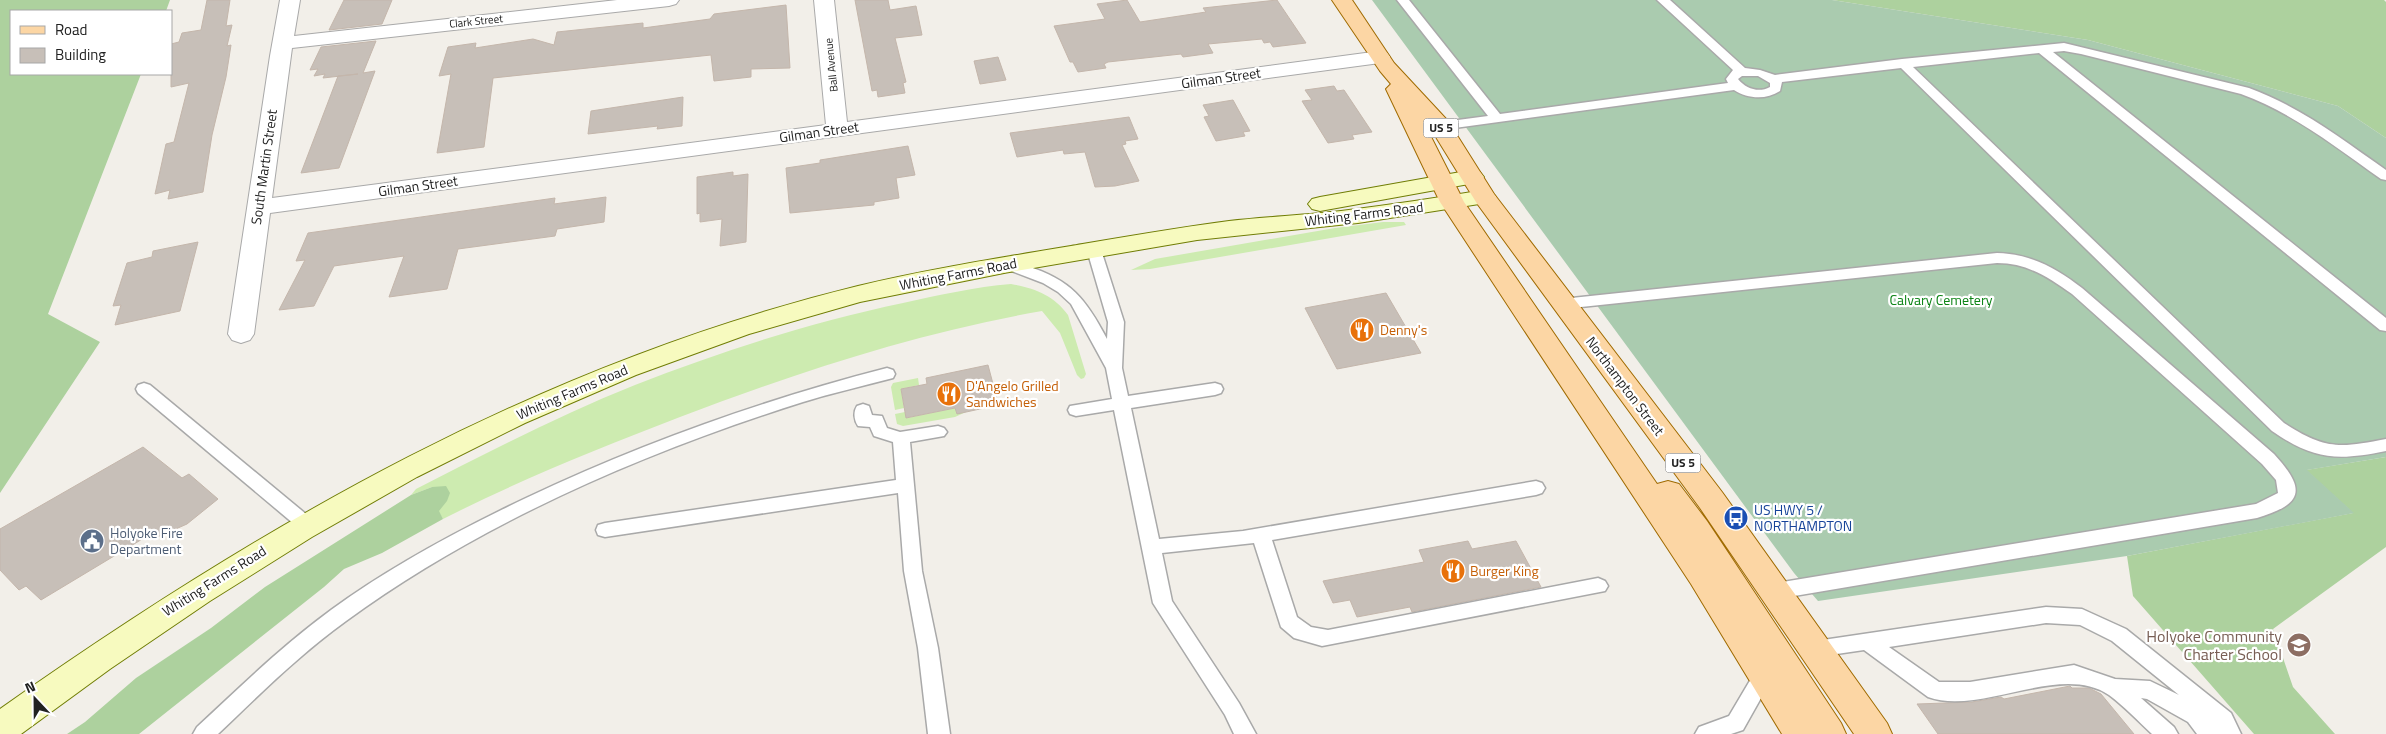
<svg xmlns="http://www.w3.org/2000/svg" width="2386" height="734" viewBox="0 0 2386 734" font-family="'Titillium Web',sans-serif">
	<style>
		.grass { fill: #cdebb0 }
		.forest { fill: #add19e }
		.cemetery { fill: #aacbaf }
		.building { fill: #c7bfb8; stroke: #c4b6ab }
		.lines { fill: none; stroke-linecap: round; stroke-linejoin: round }
		.service-casing { stroke: #a9a9a9; stroke-width: 3 }
		.minor-casing { stroke: #a9a9a9; stroke-width: 2 }
		.secondary-casing { stroke: #707d05; stroke-width: 2 }
		.primary-casing { stroke: #a06b00; stroke-width: 2 }
		.service { fill: #fff; fill-rule: evenodd }
		.minor { fill: #fff; fill-rule: evenodd }
		.secondary { fill: #f7fabf; fill-rule: evenodd }
		.primary { fill: #fcd6a4; fill-rule: evenodd }
		.labels { text-anchor: middle; stroke-width: 4.5; stroke-linejoin: round; paint-order: stroke }
		.far-street-label { font-size: 11px; fill: #222; stroke: #fff }
		.shield { fill: #fff; stroke: #646464; stroke-width: 1 }
		.shield-label { font-size: 12px; font-weight: bold; fill: #222 }
		.street-label { font-size: 14px; fill: #222; stroke: #fff }
		.park-label { font-size: 14px; fill: #0c8416; stroke: #fff }
		.food-label { font-size: 14px; fill: #c56008; stroke: #fff; text-anchor: start }
		.transit-label { font-size: 14px; fill: #164399; stroke: #fff; text-anchor: start }
		.service-label { font-size: 14px; fill: #4e5e75; stroke: #fff; text-anchor: start }
		.near-education-label { font-size: 16px; fill: #785e54; stroke: #fff; text-anchor: end }
	</style>
	<rect width="100%" height="100%" fill="#f2efe9"/>
	<g class="grass">
		<polygon points="1383,222 1404,222 1406,225 1150,269 1131,270 1155,259 1335,228"/>
		<path d="M1011 284C1034 288 1054 295 1068 315L1086 374 1084 378 1081 379 1077 375 1060 333 1042 311C917 333 798 372 680 417 599 448 520 480 443 519L438 511 432 487 411 495 416 489C488 452 560 415 635 385 722 351 812 322 903 303 939 295 975 287 1011 284Z"/>
		<polygon points="918,378 919,385 901,389 904,408 895,410 891,387 893,383"/>
		<polygon points="955,408 957,413 966,412 955,417 903,426 897,424 895,414 905,412 907,418"/>
	</g>
	<g class="forest">
		<polygon points="0,0 170,0 166,11 11,11 11,74 141,74 48,314 100,342 0,493"/>
		<polygon points="1832,0 2384,0 2386,2 2386,138 2338,106 2088,40"/>
		<polygon points="2386,457 2386,547 2273,629 2293,687 2335,734 2254,734 2133,596 2127,556 2353,513 2306,470"/>
		<polygon points="446,486 450,493 447,501 439,511 443,519 382,553 344,569 324,587 139,734 67,734 85,722 136,678 211,628 265,587 411,495 432,487"/>
	</g>
	<polygon class="cemetery" points="1372,0 1832,0 2088,40 2338,106 2386,138 2386,457 2307,470 2354,513 2127,556 1818,601 1794,573"/>
	<g class="building">
		<polygon points="207,0 230,0 226,26 232,25 227,46 231,45 226,77 212,135 203,192 168,199 170,190 155,194 166,144 174,142 189,83 171,87 171,44 179,42 182,33 201,30"/>
		<polygon points="344,0 392,0 382,24 329,30"/>
		<polygon points="855,0 888,0 890,10 916,6 922,35 895,38 906,82 903,83 905,93 878,97 877,90 872,91"/>
		<polygon points="1127,0 1140,22 1206,12 1203,8 1277,0 1306,43 1273,47 1270,42 1264,43 1262,39 1208,44 1213,53 1183,57 1181,54 1108,62 1104,64 1106,68 1078,72 1073,62 1070,62 1054,26 1105,19 1097,4"/>
		<polygon points="786,5 790,68 751,69 751,77 714,81 711,55 493,78 484,147 437,153 451,74 439,76 448,47 476,43 475,48 533,39 554,45 557,32 643,23 643,28 710,19 714,14"/>
		<polygon points="376,41 363,73 375,71 339,168 301,173 338,76 358,74 323,78 325,74 314,76 318,69 310,70 321,47"/>
		<polygon points="998,57 1006,80 980,84 974,61"/>
		<polygon points="1334,86 1337,91 1344,90 1372,132 1352,135 1354,139 1328,143 1302,101 1312,100 1305,90"/>
		<polygon points="683,97 682,126 657,129 658,126 588,134 591,111"/>
		<polygon points="1233,100 1250,131 1243,132 1245,136 1216,141 1204,117 1209,116 1203,105"/>
		<polygon points="1129,117 1138,139 1125,141 1126,144 1122,145 1139,181 1115,186 1095,187 1085,152 1064,154 1063,150 1017,157 1010,133"/>
		<polygon points="908,146 915,175 896,178 899,198 874,202 874,205 790,213 786,168 820,163 820,160"/>
		<polygon points="733,172 733,176 748,174 746,242 720,246 722,219 700,222 700,213 697,214 697,177"/>
		<polygon points="606,197 604,222 557,229 555,236 458,249 447,289 389,297 404,256 334,266 314,306 279,310 305,260 296,261 308,233 555,198 554,204"/>
		<polygon points="198,242 180,311 115,325 121,305 113,306 127,263 152,257 153,251"/>
		<polygon points="1386,293 1421,353 1337,369 1305,308"/>
		<polygon points="988,365 997,399 989,407 957,414 955,408 906,418 901,389 927,384 926,378"/>
		<polygon points="143,447 182,478 189,474 218,499 187,524 153,539 149,535 41,600 26,586 19,590 0,570 0,529"/>
		<polygon points="1468,541 1472,549 1516,541 1541,587 1412,612 1410,607 1357,617 1350,600 1333,603 1323,581 1424,562 1419,550"/>
		<polygon points="2070,686 2072,688 2089,688 2101,694 2134,734 1938,734 1917,704 1972,702 2001,697 2004,699"/>
	</g>
	<g class="lines">
		<defs>
			<g id="service">
				<path d="M1397 0H1409L1500 114 1728 83 1726 79 1733 70 1657 0H1670L1745 68 1760 70 1775 75 1902 59 2064 43 2249 88C2301 107 2342 139 2386 170V180L2381 179C2336 147 2293 113 2241 94L2081 54 2064 51 2053 52 2386 318V331L2380 330 2039 53 1913 67 2284 423C2325 450 2340 448 2386 439V451C2337 461 2314 460 2272 431L1901 68 1782 82 1780 91C1766 100 1748 99 1734 90L1440 130 1433 126 1435 123 1488 116ZM1742 76H1758L1770 83V87C1759 93 1746 89 1738 79Z"/>
				<path d="M1094 245 1101 250 1124 322 1122 368 1128 396 1215 383 1221 385 1223 389 1221 393 1215 395 1131 408 1159 539 1243 531 1536 481 1542 483 1545 488 1542 493 1536 495 1272 540 1297 617 1311 627 1328 630 1598 578 1605 581 1608 586 1605 591 1322 646 1294 638 1281 627 1254 543 1162 553 1172 601 1239 703 1256 734H1234L1225 715 1153 603 1114 410 1076 416 1070 414 1068 410 1070 406 1112 399 1106 368 1071 304 1058 292 1043 283 1001 267 999 264 1001 261C1009 258 1019 263 1027 266 1071 280 1086 299 1107 339L1108 322 1087 250Z"/>
				<path d="M1997 253C2031 254 2056 268 2082 288L2274 454C2307 490 2303 504 2257 518L1776 599 1769 597 1766 591 1769 585 1776 583 2256 504 2278 493 2276 480 2262 464 2072 294C2048 277 2027 263 1997 263L1562 309 1557 308 1554 304 1557 300 1562 299Z"/>
				<path d="M887 368 893 370 895 374 893 378C863 386 832 393 803 402 645 452 480 523 346 621 300 654 259 695 218 734H193L197 727C240 687 283 645 331 610 391 566 459 530 526 498 642 443 763 400 887 368Z"/>
				<polygon points="144,383 150,385 312,519 315,524 312,529 306,531 300,529 138,393 136,389 138,385"/>
				<path d="M863 404 869 406 872 415 882 416 887 428 900 432 938 426 944 428 947 432 944 436 910 442 922 571 938 648 950 734H928L918 648 904 571 898 493 605 537 598 535 596 530 598 525 605 523 896 480 893 442 874 436 870 427 858 426C854 420 853 412 857 406Z"/>
				<path d="M2046 607 2082 609 2126 629 2231 713 2241 734H2197L2188 722 2147 699 2141 698 2174 727 2178 734H2152C2138 721 2124 706 2109 695 2060 662 1981 716 1928 697L1864 650 1816 657 1809 655 1806 649 1809 643 1816 641ZM2046 623 2080 625 2112 641 2179 695 2150 681 2115 679 2074 665 1970 682H1939L1889 647Z"/>
				<polygon points="1765,664 1772,667 1775,673 1743,730 1731,734 1695,734 1699,727 1729,716 1758,667"/>
			</g>
			<polygon id="minor" points="280,0 300,0 294,36 617,0 679,0 676,4 669,6 292,48 272,198 826,125 814,0 834,0 847,122 1380,51 1387,53 1390,57 1387,61 1380,63 270,213 254,334 250,340 241,343 232,340 228,334 270,56"/>
			<g id="secondary">
				<polygon points="1472,170 1480,172 1484,177 1480,182 1320,211 1312,209 1308,204 1312,199 1320,197"/>
				<path d="M1484 190 1492 192 1496 197 1492 202 1358 223 1197 240 1004 273 860 302 749 334 636 375 525 423 417 477 312 537 210 601 110 669 21 734H0V709C265 522 540 364 858 286 928 269 1000 258 1071 246 1124 237 1176 228 1229 221 1266 217 1304 215 1341 211 1389 205 1437 198 1484 190Z"/>
			</g>
			<polygon id="primary" points="1332,0 1352,0 1394,63 1448,121 1494,194 1722,492 1887,723 1892,734 1854,734 1700,508 1476,202 1431,129 1423,121 1464,202 1657,484 1668,481 1679,484 1707,521 1841,723 1846,734 1782,734 1691,584 1440,202 1386,89 1391,84 1380,71"/>
		</defs>
		<use href="#service" class="service-casing"/>
		<use href="#minor" class="minor-casing"/>
		<use href="#secondary" class="secondary-casing"/>
		<use href="#primary" class="primary-casing"/>
		<use href="#service" class="service"/>
		<use href="#minor" class="minor"/>
		<use href="#secondary" class="secondary"/>
		<use href="#primary" class="primary"/>
	</g>
	<defs>
		<symbol id="restaurant-disc" viewBox="-11 -11 22 22"><circle r="9.5" fill="#e8710a" stroke="#fff"/><path d="M-5-6h1v4h1v-4h1v4h1v-4h1v5L-1.5 .5V6h-2V.5L-5-1ZM5-6V6H3V1.5H1.5Q1.5-4 5-6Z" fill="#fff"/></symbol>
		<symbol id="bus-disc" viewBox="-11 -11 22 22"><circle r="9.5" fill="#1a4fb4" stroke="#fff"/><path d="M-5-6H5V4H4V6H2V4H-2V6H-4V4H-5ZM-3.5-4V0h7V-4ZM-3.5 1.2v1.5H-2V1.2ZM2 1.2v1.5H3.5V1.2Z" fill="#fff"/></symbol>
		<symbol id="civic-disc" viewBox="-11 -11 22 22"><circle r="9.5" fill="#5c6f8a" stroke="#fff"/><path d="M-.6-6.5H3V-4.5H.6V-3L4-1V1h2V6H-6V1h2V-1L-.6-3ZM-1.2 2.5V6h2.4V2.5Z" fill="#fff"/></symbol>
		<symbol id="school-disc" viewBox="-11 -11 22 22"><circle r="9.5" fill="#8d6e63" stroke="#fff"/><path d="M0-5L7-2L0 1L-7-2ZM-4 1L0 2.5L4 1V4Q0 6-4 4Z" fill="#fff"/></symbol>
	</defs>
	<g fill-rule="evenodd">
		<use href="#restaurant-disc" x="1348" y="316" width="28" height="28"/>
		<use href="#restaurant-disc" x="935" y="380" width="28" height="28"/>
		<use href="#bus-disc" x="1722" y="504" width="28" height="28"/>
		<use href="#civic-disc" x="78" y="527" width="28" height="28"/>
		<use href="#restaurant-disc" x="1439" y="557" width="28" height="28"/>
		<use href="#school-disc" x="2285" y="631" width="28" height="28"/>
	</g>
	<g class="labels">
		<g class="far-street-label">
			<text transform="translate(476 21) rotate(-6)" y="4">Clark Street</text>
			<text transform="translate(831 65) rotate(-96)" y="4">Ball Avenue</text>
		</g>
		<g class="shield">
			<rect x="1423.5" y="118.5" width="35" height="19" rx="4"/>
			<rect x="1665.5" y="453.5" width="35" height="19" rx="4"/>
		</g>
		<g class="shield-label">
			<text x="1441" y="132">US 5</text>
			<text x="1683" y="467">US 5</text>
		</g>
		<g class="street-label">
			<text transform="translate(1221 78) rotate(-8)" y="5">Gilman Street</text>
			<text transform="translate(819 132) rotate(-8)" y="5">Gilman Street</text>
			<text transform="translate(264 167) rotate(-82)" y="5">South Martin Street</text>
			<text transform="translate(418 186) rotate(-8)" y="5">Gilman Street</text>
			<text transform="translate(1364 214) rotate(-7)" y="5">Whiting Farms Road</text>
			<text transform="translate(958 274) rotate(-11)" y="5">Whiting Farms Road</text>
			<text transform="translate(1625 386) rotate(53)" y="5">Northampton Street</text>
			<text transform="translate(572 392) rotate(-23)" y="5">Whiting Farms Road</text>
			<text transform="translate(214 581) rotate(-32)" y="5">Whiting Farms Road</text>
		</g>
		<g class="park-label">
			<text x="1941" y="305">Calvary Cemetery</text>
		</g>
		<g class="food-label">
			<text x="1380" y="335">Denny's</text>
			<text x="966" y="391">D'Angelo Grilled<tspan x="966" dy="16">Sandwiches</tspan></text>
			<text x="1470" y="576">Burger King</text>
		</g>
		<g class="transit-label">
			<text x="1754" y="515">US HWY 5 /<tspan x="1754" dy="16">NORTHAMPTON</tspan></text>
		</g>
		<g class="service-label">
			<text x="110" y="538">Holyoke Fire<tspan x="110" dy="16">Department</tspan></text>
		</g>
		<g class="near-education-label">
			<text x="2282" y="642">Holyoke Community<tspan x="2282" dy="18">Charter School</tspan></text>
		</g>
	</g>
	<rect x="10" y="10" width="162" height="65" fill="#ffffff" stroke="#a7a7a7"/>
	<rect x="20" y="26" width="25" height="8" fill="#fcd6a4" stroke="#a7a7a7"/>
	<text x="55" y="35" font-size="15" fill="#222222">Road</text>
	<rect x="20" y="48" width="25" height="15" fill="#c7bfb8" stroke="#a7a7a7"/>
	<text x="55" y="60" font-size="15" fill="#222222">Building</text>
	<g transform="translate(35 699) rotate(338)" stroke="#ffffff" stroke-width="4" paint-order="stroke">
	<path d="M0-4L9 19L0 12L-9 19Z" fill="#222222"/>
	<text y="-8" font-size="14" font-weight="bold" text-anchor="middle" fill="#222222">N</text>
	</g>
</svg>
